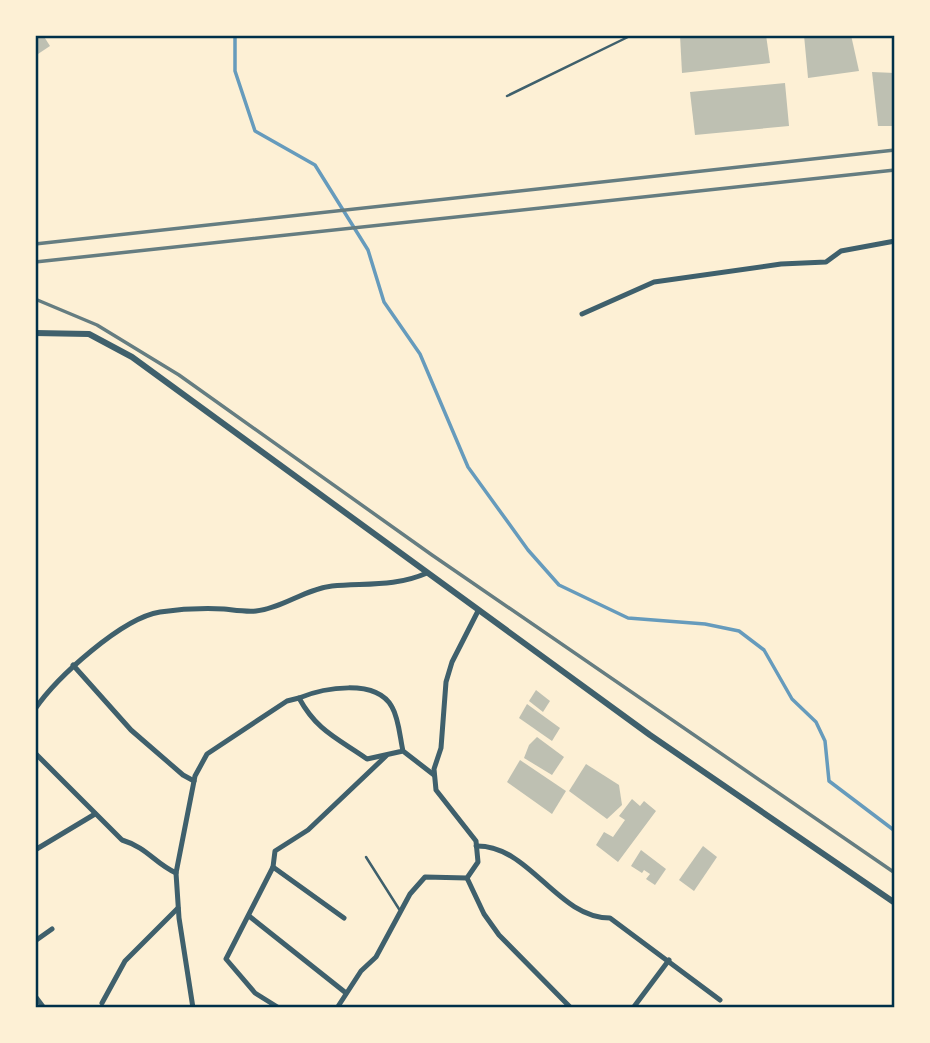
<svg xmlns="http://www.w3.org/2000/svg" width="930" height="1043" viewBox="0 0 930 1043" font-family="'PT Sans Narrow',sans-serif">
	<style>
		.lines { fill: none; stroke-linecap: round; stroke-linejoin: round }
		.stream { stroke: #669bbc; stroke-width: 3.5 }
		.building { fill: #bec0b2 }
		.service { stroke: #3f606c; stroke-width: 2.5 }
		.minor { stroke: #3f606c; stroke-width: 5 }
		.tertiary { stroke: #3f606c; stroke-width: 6 }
		.rail { stroke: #657d81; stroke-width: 3.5 }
		.neatline { fill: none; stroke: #003049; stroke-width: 2.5 }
	</style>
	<rect width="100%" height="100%" fill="#fdf0d5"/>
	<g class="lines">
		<polyline class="stream" points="235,35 235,71 255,131 315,165 368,250 384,302 420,354 468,467 528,550 559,585 628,618 705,624 739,631 764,650 792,699 816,722 825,741 829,781 895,831"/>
	</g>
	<g class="building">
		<polygon points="35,35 43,35 50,46 35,56"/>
		<polygon points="680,35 766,35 770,63 682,73"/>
		<polygon points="804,35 851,35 859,71 808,78"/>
		<polygon points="872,72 895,73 895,126 878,126"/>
		<polygon points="785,83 789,126 695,135 690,92"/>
		<polygon points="536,690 550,701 543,712 529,701"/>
		<polygon points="527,704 560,728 552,741 519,718"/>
		<polygon points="537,737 564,757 552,775 524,758 529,745"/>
		<polygon points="520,760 566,791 552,814 507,782"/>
		<polygon points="586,764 619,785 622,805 607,819 569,791"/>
		<polygon points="632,799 640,806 644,801 656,811 618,862 596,845 604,832 613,837 625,820 619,816"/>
		<polygon points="703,846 717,857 694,891 679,880"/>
		<polygon points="641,850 666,869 655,885 646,879 650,874 644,870 642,873 631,866"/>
	</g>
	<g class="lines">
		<g class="service">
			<polyline points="507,96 632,35"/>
			<polyline points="366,857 399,909"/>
		</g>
		<g class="minor">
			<polyline points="582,314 654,282 781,264 826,262 841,251 895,241"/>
			<polyline points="73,665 131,730 183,775 194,781"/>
			<path d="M35 709C57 677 122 618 160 612 181 609 203 608 224 609 234 610 246 612 256 611 283 608 305 589 332 586 366 583 395 587 427 573"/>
			<path d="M403 751C400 738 399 719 392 707 376 678 323 688 299 698 317 731 337 738 367 759L403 751 434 775"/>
			<path d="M35 753 122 840C148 848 153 862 176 873"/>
			<path d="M476 846C530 845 557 918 610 918L720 1000"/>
			<polyline points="35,850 95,814"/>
			<polyline points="273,867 344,918"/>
			<polyline points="467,878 484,914 499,935 571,1008"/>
			<polyline points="249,916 346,993"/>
			<polyline points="35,941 52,929"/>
			<polyline points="35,996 44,1008"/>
			<polyline points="102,1003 125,961 178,908"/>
			<polyline points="193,1008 179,918 176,873 195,776 207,754 287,701 299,698"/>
			<polyline points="279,1008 255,993 226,959 273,867 275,851 308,830 386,756"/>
			<polyline points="337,1008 361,971 376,957 410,894 425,877 467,878 478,862 476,841 436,790 434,769 441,748 446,682 452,662 478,611"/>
			<polyline points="633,1008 669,960"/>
		</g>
		<polyline class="tertiary" points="35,333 89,334 132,357 650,735 895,903"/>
		<g class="rail">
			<polyline points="35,244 895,150"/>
			<polyline points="35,262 895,170"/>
			<polyline points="35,299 97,325 179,375 432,555 895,873"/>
		</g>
	</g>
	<rect width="930" height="1043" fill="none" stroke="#fdf0d5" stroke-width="74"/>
	<rect x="37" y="37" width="856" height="969" class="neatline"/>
</svg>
